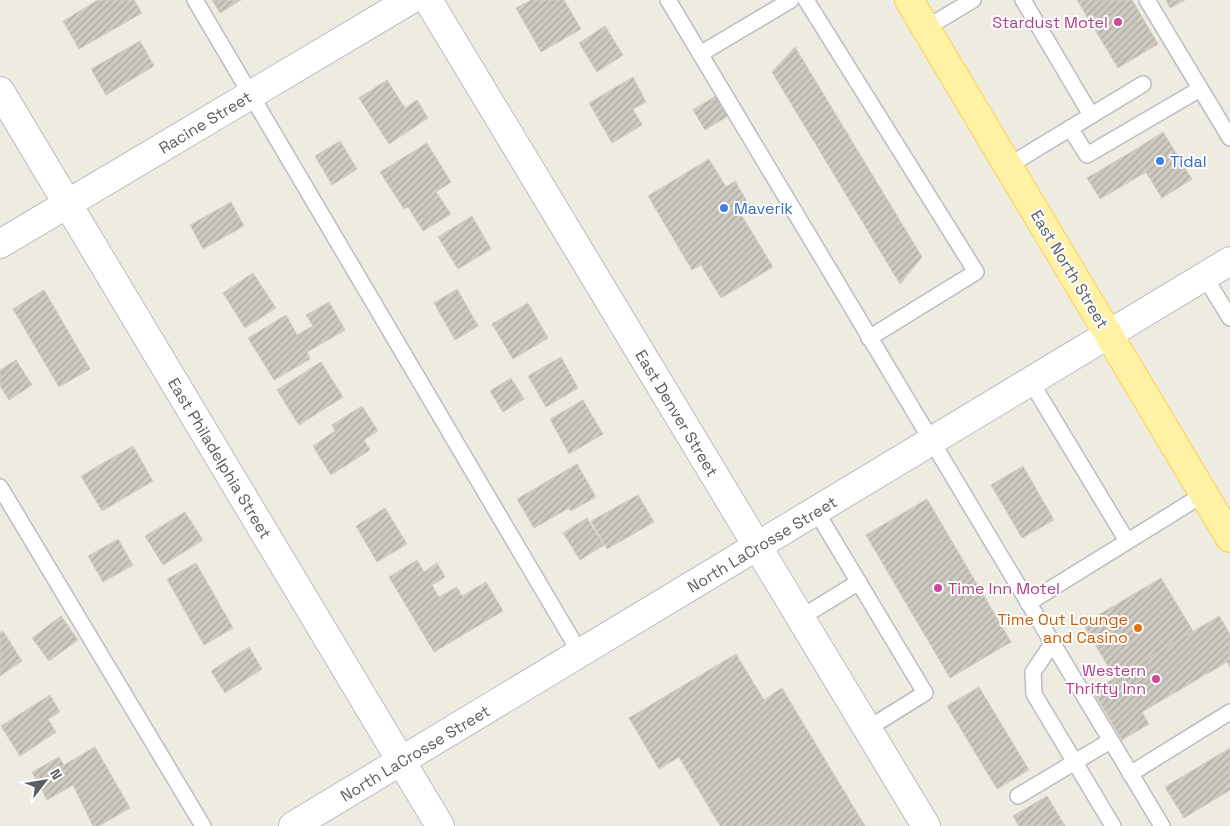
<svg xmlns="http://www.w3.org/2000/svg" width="1230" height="826" viewBox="0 0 1230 826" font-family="'Space Grotesk',sans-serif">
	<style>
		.building { fill: url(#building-hatch); stroke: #d3cdbf }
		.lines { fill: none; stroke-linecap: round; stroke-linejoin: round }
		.service-casing { stroke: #b9bcc2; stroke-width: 18 }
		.minor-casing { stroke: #b9bcc2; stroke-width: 30 }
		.secondary-casing { stroke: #babdc4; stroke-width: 30 }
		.primary-casing { stroke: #ffcf49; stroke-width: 30 }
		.service { stroke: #fff; stroke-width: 15 }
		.minor { stroke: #fff; stroke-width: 28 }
		.secondary { stroke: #fff; stroke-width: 28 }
		.primary { stroke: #fff2a5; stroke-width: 28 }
		.hotel-dot { fill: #d1479c; stroke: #fff; stroke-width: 2 }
		.shop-dot { fill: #3f7fe0; stroke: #fff; stroke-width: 2 }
		.food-dot { fill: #e8710a; stroke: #fff; stroke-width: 2 }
		.labels { text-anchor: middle; stroke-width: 4; stroke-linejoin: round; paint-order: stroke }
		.hotel-label { font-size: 16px; fill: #b23c85; stroke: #fff; text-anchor: end }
		.street-label { font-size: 16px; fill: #595e64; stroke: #fff }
		.shop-label { font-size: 16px; fill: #366cbe; stroke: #fff; text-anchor: start }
		.food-label { font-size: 16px; fill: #c56008; stroke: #fff; text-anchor: end }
	</style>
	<defs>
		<pattern id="building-hatch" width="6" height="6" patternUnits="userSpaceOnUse" patternTransform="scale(1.25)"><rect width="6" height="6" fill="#cecac2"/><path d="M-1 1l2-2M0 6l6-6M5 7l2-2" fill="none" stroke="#aaa7a1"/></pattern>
	</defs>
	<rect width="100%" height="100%" fill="#eeece1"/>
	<g class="building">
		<polygon points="98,0 134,0 142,13 79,49 63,21"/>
		<polygon points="212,0 241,0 220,13"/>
		<polygon points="531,0 564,0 581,29 541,52 516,8"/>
		<polygon points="1077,0 1132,0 1158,44 1118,68"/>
		<polygon points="1166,0 1185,0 1170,8"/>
		<polygon points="605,26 623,55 597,72 579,43"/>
		<polygon points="140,41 154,66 106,95 91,69"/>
		<polygon points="795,47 922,257 900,284 772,72"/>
		<polygon points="633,77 646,102 633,109 642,125 612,143 589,103"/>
		<polygon points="387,80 405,108 417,100 428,118 389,144 359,98"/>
		<polygon points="719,94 731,114 705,130 693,110"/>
		<polygon points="1163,132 1192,179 1162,198 1133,151"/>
		<polygon points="340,141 357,169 332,185 315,156"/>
		<polygon points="427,143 451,182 436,192 451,214 423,231 408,207 404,209 380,172"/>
		<polygon points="1133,151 1146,172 1100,199 1087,178"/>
		<polygon points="709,159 726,187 735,181 749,205 739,211 773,267 721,298 701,265 692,270 648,196"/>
		<polygon points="231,202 244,226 203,249 190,225"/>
		<polygon points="472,216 491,249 458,269 438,237"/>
		<polygon points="253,273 276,308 245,328 223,293"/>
		<polygon points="457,289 478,326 455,340 434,303"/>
		<polygon points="44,290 90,369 59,387 13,309"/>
		<polygon points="329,302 345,330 307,352 310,359 274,380 248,338 286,315 297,335 313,326 306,315"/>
		<polygon points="528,303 548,338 513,359 492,324"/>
		<polygon points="561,357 578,388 546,407 528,376"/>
		<polygon points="16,360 32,385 9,400 0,386 0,370"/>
		<polygon points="321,362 343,397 299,425 277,390"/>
		<polygon points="511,378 524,399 503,412 490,391"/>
		<polygon points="583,400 603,434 569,454 550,419"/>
		<polygon points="362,406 378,431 364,440 370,450 331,475 313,446 335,431 332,425"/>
		<polygon points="133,446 153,481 102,511 81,476"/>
		<polygon points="577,464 596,497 571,511 569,508 534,528 517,499"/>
		<polygon points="1023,466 1054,520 1022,538 991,485"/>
		<polygon points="638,495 654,522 607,549 591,521"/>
		<polygon points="927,499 1011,642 950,678 866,535"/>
		<polygon points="385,508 407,544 377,562 356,526"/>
		<polygon points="185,512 203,540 163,565 145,536"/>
		<polygon points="587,518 604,545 580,560 563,533"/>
		<polygon points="118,539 133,565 103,582 88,556"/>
		<polygon points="417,560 424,572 437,563 445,577 432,585 439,597 457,587 462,596 486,582 503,611 434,652 389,577"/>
		<polygon points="196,563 233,628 204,645 167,579"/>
		<polygon points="1161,578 1193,631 1115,678 1083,624"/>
		<polygon points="61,616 78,640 49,661 32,638"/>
		<polygon points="1219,616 1230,634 1230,667 1227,662 1142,712 1149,724 1122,740 1093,691"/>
		<polygon points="3,631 22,661 0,676 0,633"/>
		<polygon points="249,647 262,669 225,693 211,671"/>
		<polygon points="736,654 764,700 782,688 865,826 720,826 679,757 659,769 629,718"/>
		<polygon points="979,687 1029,770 997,789 947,706"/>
		<polygon points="50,695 60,712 48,719 56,732 20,756 1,726"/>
		<polygon points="95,747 130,808 99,826 93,826 73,785 47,800 32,772 59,757 64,765"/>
		<polygon points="1230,748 1230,790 1184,818 1165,787"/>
		<polygon points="1047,796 1065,826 1019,826 1013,816"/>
	</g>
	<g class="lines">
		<defs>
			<g id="service">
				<polyline points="195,0 580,653"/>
				<polyline points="668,0 1162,826"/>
				<polyline points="806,0 976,272 869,338"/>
				<polyline points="1023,0 1091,115"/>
				<polyline points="1147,0 1230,138"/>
				<polyline points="926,28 973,0"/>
				<polyline points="700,54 791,0"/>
				<polyline points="1070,128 1087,155 1200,89"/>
				<polyline points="1008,166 1143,84"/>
				<polyline points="1205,277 1230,318"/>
				<polyline points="1031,382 1127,541"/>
				<polyline points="0,487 203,826"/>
				<polyline points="816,511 925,693 867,729"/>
				<polyline points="1028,603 1204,494"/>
				<polyline points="800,618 859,582"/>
				<polyline points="1052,644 1033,672 1034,694 1113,826"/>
				<polyline points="1130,774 1230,712"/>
				<polyline points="1018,796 1110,741"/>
			</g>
			<g id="minor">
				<polyline points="428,0 926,826"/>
				<polyline points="0,91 440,826"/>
				<polyline points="0,244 410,0"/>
			</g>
			<polyline id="secondary" points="293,826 1230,261"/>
			<polyline id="primary" points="909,0 1230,538"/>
		</defs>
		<use href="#service" class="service-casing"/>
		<use href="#minor" class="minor-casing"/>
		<use href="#secondary" class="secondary-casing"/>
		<use href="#primary" class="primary-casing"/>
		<use href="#service" class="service"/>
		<use href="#minor" class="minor"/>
		<use href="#secondary" class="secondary"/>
		<use href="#primary" class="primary"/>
	</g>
	<g class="hotel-dot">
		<circle cx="1118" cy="22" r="5"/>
		<circle cx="938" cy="588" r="5"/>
		<circle cx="1156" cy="679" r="5"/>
	</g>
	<g class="shop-dot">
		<circle cx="1160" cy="161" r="5"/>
		<circle cx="724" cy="208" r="5"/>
	</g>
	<circle class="food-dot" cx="1138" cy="628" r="5"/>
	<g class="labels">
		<g class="hotel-label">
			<text x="1108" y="28">Stardust Motel</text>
			<text x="948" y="594" text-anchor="start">Time Inn Motel</text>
			<text x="1146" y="676">Western<tspan x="1146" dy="18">Thrifty Inn</tspan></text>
		</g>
		<g class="street-label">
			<text transform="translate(205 122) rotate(-31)" y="6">Racine Street</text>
			<text transform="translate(1070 269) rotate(59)" y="6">East North Street</text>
			<text transform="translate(677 413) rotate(59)" y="6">East Denver Street</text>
			<text transform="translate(220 458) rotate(59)" y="6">East Philadelphia Street</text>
			<text transform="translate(762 544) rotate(-31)" y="6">North LaCrosse Street</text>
			<text transform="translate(415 753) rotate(-31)" y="6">North LaCrosse Street</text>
		</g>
		<g class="shop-label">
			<text x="1170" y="167">Tidal</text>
			<text x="734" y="214">Maverik</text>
		</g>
		<g class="food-label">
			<text x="1128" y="625">Time Out Lounge<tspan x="1128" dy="18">and Casino</tspan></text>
		</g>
	</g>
	<g transform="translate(45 781) rotate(59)" stroke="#ffffff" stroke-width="4" paint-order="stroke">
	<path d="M0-4L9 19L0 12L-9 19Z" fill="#595e64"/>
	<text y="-8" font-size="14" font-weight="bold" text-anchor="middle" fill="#595e64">N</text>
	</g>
</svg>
